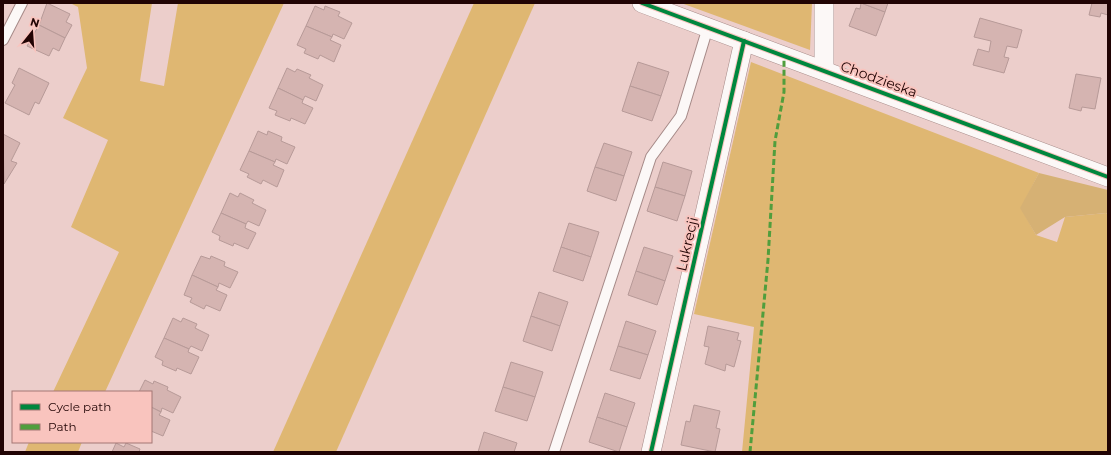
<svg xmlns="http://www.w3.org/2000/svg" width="1111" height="455" viewBox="0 0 1111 455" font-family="Montserrat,sans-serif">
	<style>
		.green { fill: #dfb772 }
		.forest { fill: #d6b174 }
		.building { fill: #d5b4b1; stroke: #b79a98 }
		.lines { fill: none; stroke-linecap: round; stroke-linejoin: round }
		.lane-casing { stroke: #a68a88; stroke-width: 12 }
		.street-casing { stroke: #a68a88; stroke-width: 20 }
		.lane { stroke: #fcf8f7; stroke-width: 10 }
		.street { stroke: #fcf8f7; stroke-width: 19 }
		.quiet { stroke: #509e3d; stroke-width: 3; stroke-dasharray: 6 3; stroke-linecap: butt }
		.cycleway-casing { stroke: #f9c4be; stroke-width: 6 }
		.cycleway { stroke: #00873e; stroke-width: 4 }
		.labels { text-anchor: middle; stroke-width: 4; stroke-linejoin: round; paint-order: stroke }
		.street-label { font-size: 14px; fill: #210404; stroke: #f9c4be }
	</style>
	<rect width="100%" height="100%" fill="#eccecb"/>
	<g class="green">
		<polygon points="70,3 152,3 140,81 164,86 178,3 284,3 105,392 53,392 119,252 71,227 108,140 63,118 87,68 78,7"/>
		<polygon points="474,3 535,3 336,452 273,452"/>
		<polygon points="681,3 812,3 810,50"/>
		<polygon points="751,62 1039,173 1021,208 1036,235 1057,242 1065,217 1106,213 1108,215 1108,452 742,452 754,327 694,314"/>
		<polygon points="29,442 82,442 78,452 25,452"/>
	</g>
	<polygon class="forest" points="1039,173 1108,190 1108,215 1106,213 1065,217 1036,235 1020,208"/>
	<g class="building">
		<polygon points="47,3 70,14 66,22 72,25 65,38 39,25"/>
		<polygon points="861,3 885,12 876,36 849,26 856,8 860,9"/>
		<polygon points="861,3 888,3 885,12"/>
		<polygon points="1092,3 1108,3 1108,15 1101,13 1100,17 1089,15"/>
		<polygon points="315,6 324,10 325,6 340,12 338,16 352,23 344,39 333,34 332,37 306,26"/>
		<polygon points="980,18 1022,30 1017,48 1007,46 1004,57 1009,58 1004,73 973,65 978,49 989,52 991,41 974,37"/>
		<polygon points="39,25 65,38 59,51 53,48 49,56 27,46"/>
		<polygon points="306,26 332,37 330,40 341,45 334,62 320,55 318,59 304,53 306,49 297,45"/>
		<polygon points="638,62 669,72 661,96 630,86"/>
		<polygon points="19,68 49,83 39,104 35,102 29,115 5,103 15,85 12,83"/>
		<polygon points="287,68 295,72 297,69 311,75 309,78 323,85 316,101 305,96 303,100 278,88"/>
		<polygon points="1076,74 1101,78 1095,109 1082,107 1081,111 1069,108"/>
		<polygon points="630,86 661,96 652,121 622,111"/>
		<polygon points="278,88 303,100 302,103 313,108 305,124 291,118 290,121 275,115 277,111 269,108"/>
		<polygon points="258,131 267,135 268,131 282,137 281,141 295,147 287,164 276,159 275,162 249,151"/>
		<polygon points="3,134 20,143 11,161 17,163 4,184"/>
		<polygon points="604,143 632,152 624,176 595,167"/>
		<polygon points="249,151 275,162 273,165 284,170 277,187 263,180 261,184 247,177 249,174 240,170"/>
		<polygon points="663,162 692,171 685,196 655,187"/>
		<polygon points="595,167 624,176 616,201 587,191"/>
		<polygon points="655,187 685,196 677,221 647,211"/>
		<polygon points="230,193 238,197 240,193 254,200 252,203 266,210 259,226 248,221 246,224 221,213"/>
		<polygon points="221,213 246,224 245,228 256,233 248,249 234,243 233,246 219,240 220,236 212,232"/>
		<polygon points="569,223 599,232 591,257 561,247"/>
		<polygon points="561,247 591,257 583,281 553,271"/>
		<polygon points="644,247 673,256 665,281 636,271"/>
		<polygon points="201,256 210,259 211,256 225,262 224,266 238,272 230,288 219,283 218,287 192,275"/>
		<polygon points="636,271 665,281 657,305 628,295"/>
		<polygon points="192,275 218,287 216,290 227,295 220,311 206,305 204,309 190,302 192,298 184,295"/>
		<polygon points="539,292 568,302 560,326 531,316"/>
		<polygon points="531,316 560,326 552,351 523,341"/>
		<polygon points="173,318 181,322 183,318 197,324 195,328 209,335 202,351 191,346 189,349 164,338"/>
		<polygon points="626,321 656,331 648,355 618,346"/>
		<polygon points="708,326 739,333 737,340 741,341 734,367 726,364 725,371 705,364 709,347 704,346"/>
		<polygon points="164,338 189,349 188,352 199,357 191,374 177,368 176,371 162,365 163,361 155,357"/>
		<polygon points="618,346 648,355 640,379 610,370"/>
		<polygon points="511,362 543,372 535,397 503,387"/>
		<polygon points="145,380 153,384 154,381 168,387 167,390 181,397 173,413 162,408 161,412 151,407 151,392 139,392"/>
		<polygon points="503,387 535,397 527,421 495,411"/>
		<polygon points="605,393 635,403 627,427 597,417"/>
		<polygon points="694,405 720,411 716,428 720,429 715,452 681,445 686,421 690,422"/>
		<polygon points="151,407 161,412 159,415 170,420 163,436 151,431"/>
		<polygon points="597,417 627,427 619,452 589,442"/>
		<polygon points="484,432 517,443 514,452 478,452"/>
		<polygon points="116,443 124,447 126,443 140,449 139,452 112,452"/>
	</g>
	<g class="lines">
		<defs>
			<g id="lane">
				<polyline points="3,40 22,3"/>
				<polyline points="554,452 651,157 681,116 708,27"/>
			</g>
			<g id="street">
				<polyline points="642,3 1108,177"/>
				<polyline points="824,3 824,70"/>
				<polyline points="651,452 744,41"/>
			</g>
		</defs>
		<use href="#lane" class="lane-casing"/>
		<use href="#street" class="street-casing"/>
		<use href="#lane" class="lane"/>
		<use href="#street" class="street"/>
		<polyline class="quiet" points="750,452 768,260 775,141 784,92 784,55"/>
		<defs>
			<g id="cycleway">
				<polyline points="642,3 1108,177"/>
				<polyline points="651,452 744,41"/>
			</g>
		</defs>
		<use href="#cycleway" class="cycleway-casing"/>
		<use href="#cycleway" class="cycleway"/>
	</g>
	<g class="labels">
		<g class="street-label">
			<text transform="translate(879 79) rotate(20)" y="5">Chodzieska</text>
			<text transform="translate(687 244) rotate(-77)" y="5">Lukrecji</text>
		</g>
	</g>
	<rect width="1111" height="455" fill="none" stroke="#210404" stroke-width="8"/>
	<rect x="12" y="391" width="140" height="52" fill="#f9c4be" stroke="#a37774"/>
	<rect x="20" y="404" width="20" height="6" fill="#00873e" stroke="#a37774"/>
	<text x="48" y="411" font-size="12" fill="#210404">Cycle path</text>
	<rect x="20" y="424" width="20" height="6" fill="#509e3d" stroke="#a37774"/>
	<text x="48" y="431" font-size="12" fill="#210404">Path</text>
	<g transform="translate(32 32) rotate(17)" stroke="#f9c4be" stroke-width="3" paint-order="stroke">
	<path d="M0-3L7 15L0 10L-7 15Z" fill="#210404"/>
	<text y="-6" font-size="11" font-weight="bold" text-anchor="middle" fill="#210404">N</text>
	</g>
</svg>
